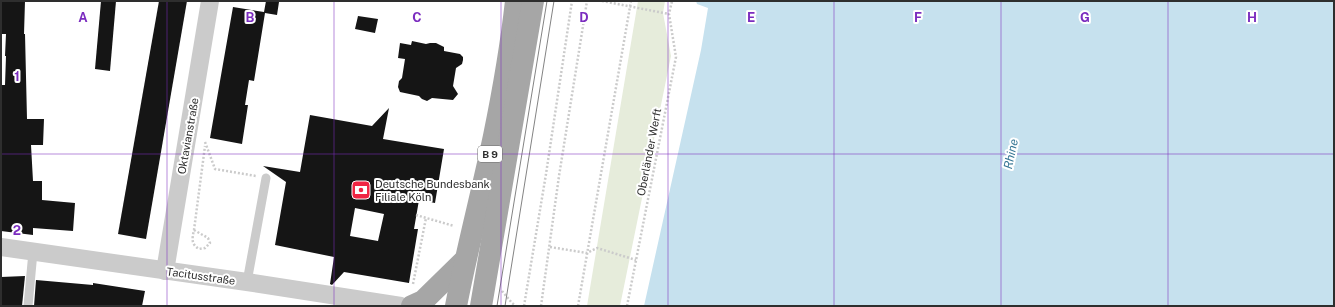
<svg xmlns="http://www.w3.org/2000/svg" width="1335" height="307" viewBox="0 0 1335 307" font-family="'Public Sans',sans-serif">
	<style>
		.green { fill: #e6ecdb }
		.water { fill: #c6e1ee }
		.building { fill: #151515; fill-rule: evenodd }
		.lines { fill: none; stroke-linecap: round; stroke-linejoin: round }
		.path { stroke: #cbcbcb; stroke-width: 2.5; stroke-dasharray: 2 2; stroke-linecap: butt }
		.lane { stroke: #cbcbcb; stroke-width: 9 }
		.street { stroke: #cbcbcb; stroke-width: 18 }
		.primary { stroke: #a6a6a6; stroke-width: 22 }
		.tram { stroke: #838383; stroke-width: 1 }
		.grid { fill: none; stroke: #7b2cbf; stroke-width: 1; stroke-opacity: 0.55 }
		.labels { text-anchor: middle; stroke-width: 4; stroke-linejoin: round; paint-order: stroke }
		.shield { fill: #fff; stroke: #6d6d6d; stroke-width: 1 }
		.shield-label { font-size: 10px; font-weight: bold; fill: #2e2e2e }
		.street-label { font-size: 11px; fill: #2e2e2e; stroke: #fff }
		.poi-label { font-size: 11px; fill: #2e2e2e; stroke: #fff; text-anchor: start }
		.water-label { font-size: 12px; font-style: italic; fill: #377795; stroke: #fff }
		.grid-label { font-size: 13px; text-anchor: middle; font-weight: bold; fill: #7b2cbf; stroke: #fff; stroke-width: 4; stroke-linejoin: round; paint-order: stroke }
	</style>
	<rect width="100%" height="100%" fill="#fff"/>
	<polygon class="green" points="638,1 665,1 663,13 671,56 620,306 587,306"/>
	<polygon class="water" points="696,1 1334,1 1334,306 644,306 701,50 708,8 697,4"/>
	<g class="building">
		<polygon points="1,1 25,1 24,34 25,34 27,119 44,119 43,145 31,145 33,181 42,181 42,200 75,203 73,231 33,228 33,235 1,231 1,85 5,85 6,56 5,56 6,34 1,34"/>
		<polygon points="101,1 116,1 110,71 95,69"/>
		<polygon points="159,1 187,1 146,239 118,234"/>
		<polygon points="266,1 279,2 277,15 265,13 254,81 249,80 245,105 248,105 242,144 210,138 233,7 264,12"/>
		<polygon points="358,16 378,19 375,33 355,29"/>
		<polygon points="412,41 426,44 430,43 436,43 444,47 444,51 460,54 463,57 463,60 462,64 456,68 453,86 458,94 453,100 432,98 427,101 422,99 419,96 400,92 398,87 399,81 402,78 405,59 398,58 400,43 411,45"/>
		<path d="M389 108 383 139 444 149 435 203 419 200 414 229H418L409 283 344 272 332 285 330 284 334 257 275 245 286 182 263 166 300 172 310 115 372 126ZM355 208 384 214 378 241 350 236Z"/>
		<polygon points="25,276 22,306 1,306 1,277"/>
		<polygon points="36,280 93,285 93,283 145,291 142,306 34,306"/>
	</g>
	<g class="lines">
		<g class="path">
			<polyline points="602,1 669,14"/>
			<polyline points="205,142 215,169 256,176"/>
			<polyline points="416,215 454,226"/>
			<path d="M194 230 208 238 210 243 205 248 199 249C191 244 192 239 194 230L205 146"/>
			<polyline points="550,247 587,253 597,248 636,260"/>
			<polyline points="413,284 426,218"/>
			<polyline points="502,291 512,303 516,306"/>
			<polyline points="524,306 546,174 572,1"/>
			<polyline points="541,306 559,176 587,1"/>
			<polyline points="578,306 631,1"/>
			<polyline points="627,306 676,57 669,14 672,1"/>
		</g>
		<g class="lane">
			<polyline points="247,282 266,178"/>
			<polyline points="28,306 33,252"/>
		</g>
		<g class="street">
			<polyline points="1,247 247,282 401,306"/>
			<polyline points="165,271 210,1"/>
		</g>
		<g class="primary">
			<polyline points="412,306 423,301 465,260"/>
			<path d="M456 306C467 249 482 193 494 136 503 92 511 46 516 1"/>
			<polyline points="481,306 533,1"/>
		</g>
		<g class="tram">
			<polyline points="497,306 547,1"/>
			<polyline points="505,306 554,1"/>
		</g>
	</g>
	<path class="grid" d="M167 1V306M334 1V306M501 1V306M668 1V306M834 1V306M1001 1V306M1168 1V306M1 154H1334"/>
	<defs>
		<symbol id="bank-square" viewBox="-11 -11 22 22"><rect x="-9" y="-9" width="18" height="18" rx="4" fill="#f02543" stroke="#fff"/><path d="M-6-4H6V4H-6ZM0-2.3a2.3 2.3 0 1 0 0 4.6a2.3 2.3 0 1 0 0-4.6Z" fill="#fff"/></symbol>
	</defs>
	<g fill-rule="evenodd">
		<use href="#bank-square" x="350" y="179" width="22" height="22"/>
	</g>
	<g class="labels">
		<rect class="shield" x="478" y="146" width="24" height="16" rx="3"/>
		<g class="shield-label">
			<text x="490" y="158">B 9</text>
		</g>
		<g class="street-label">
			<text transform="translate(188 136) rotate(-80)" y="4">Oktavianstraße</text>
			<text transform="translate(649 152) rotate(-79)" y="4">Oberländer Werft</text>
			<text transform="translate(201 276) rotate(8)" y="4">Tacitusstraße</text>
		</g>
		<g class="poi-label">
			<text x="375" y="188">Deutsche Bundesbank<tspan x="375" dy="13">Filiale Köln</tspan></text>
		</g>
		<g class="water-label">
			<text transform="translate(1011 154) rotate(-78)" y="4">Rhine</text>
		</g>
	</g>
	<g class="grid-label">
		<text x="83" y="22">A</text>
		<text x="250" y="22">B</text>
		<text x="417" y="22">C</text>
		<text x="584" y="22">D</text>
		<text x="751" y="22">E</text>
		<text x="918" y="22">F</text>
		<text x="1085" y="22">G</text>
		<text x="1252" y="22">H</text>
		<text x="17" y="81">1</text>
		<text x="17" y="235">2</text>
	</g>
	<rect width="1335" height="307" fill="none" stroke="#2e2e2e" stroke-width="4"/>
</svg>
